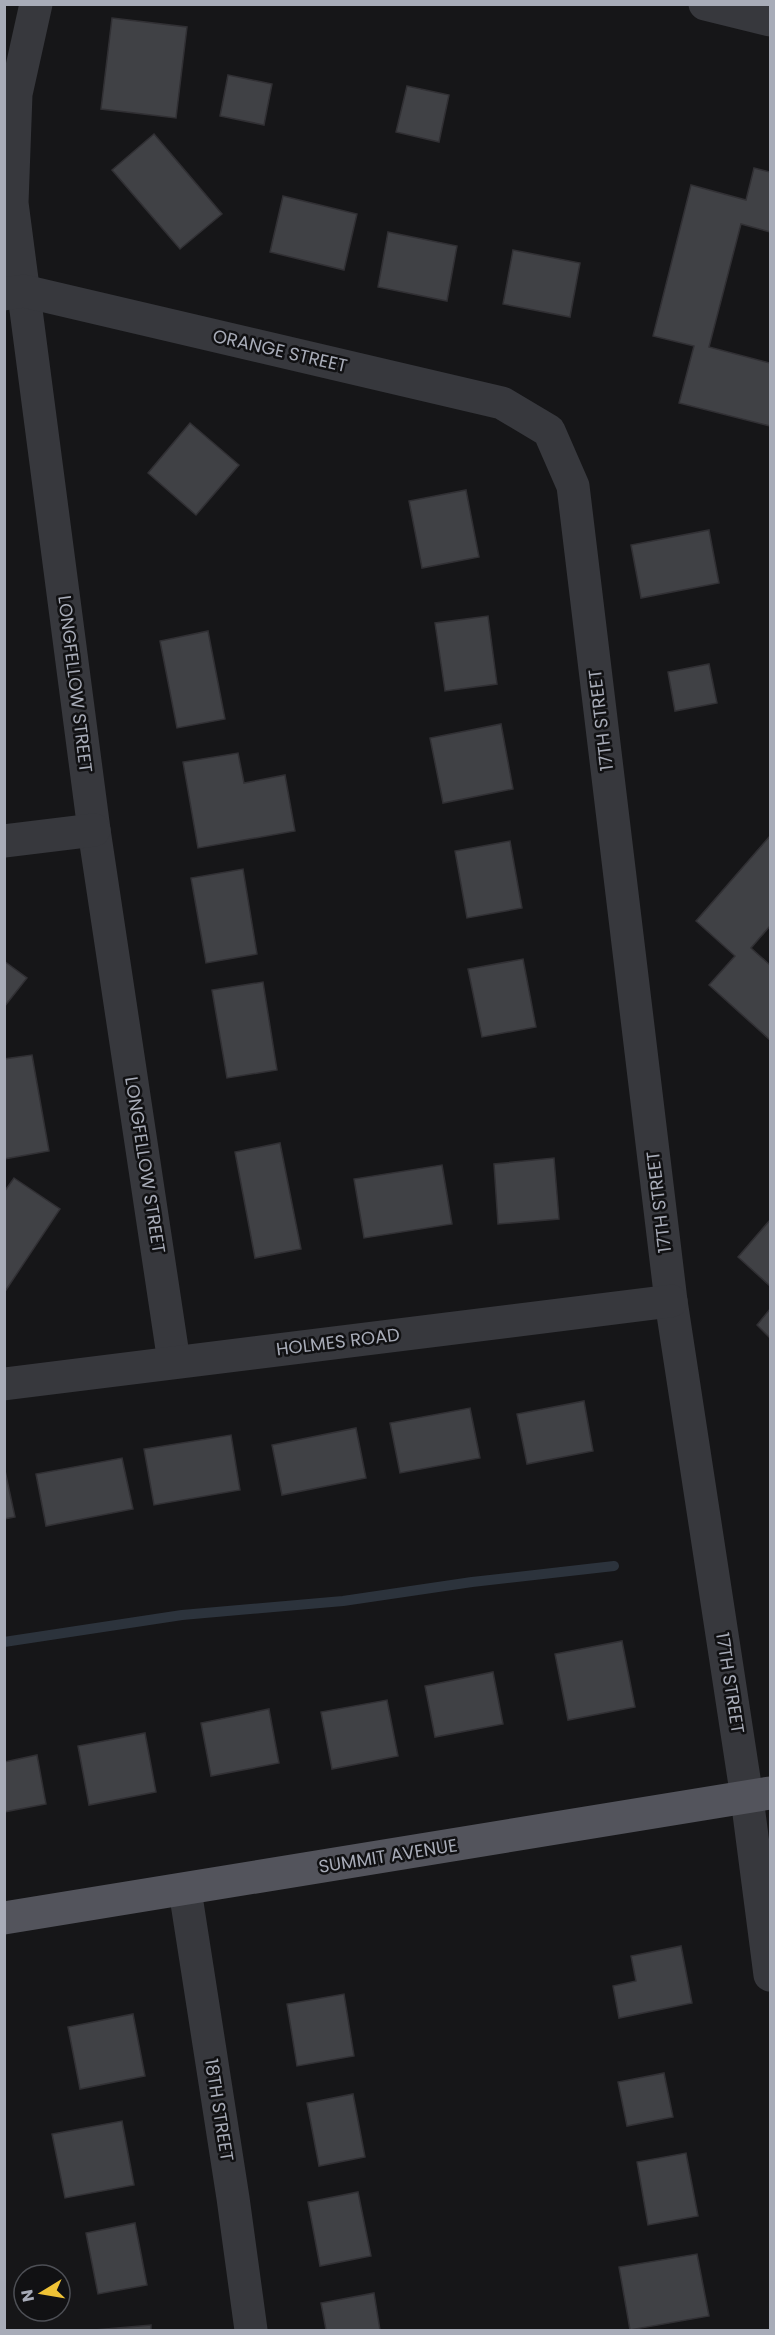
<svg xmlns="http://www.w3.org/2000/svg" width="775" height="2335" viewBox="0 0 775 2335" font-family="Poppins,sans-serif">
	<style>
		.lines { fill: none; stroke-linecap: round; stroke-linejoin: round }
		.stream { stroke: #2c333c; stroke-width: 10 }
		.building { fill: #404145; stroke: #313034; stroke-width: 1.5 }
		.minor { stroke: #37383d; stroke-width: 33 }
		.major { stroke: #53545c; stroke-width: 33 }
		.labels { text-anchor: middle; stroke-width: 5; stroke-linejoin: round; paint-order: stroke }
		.street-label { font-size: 18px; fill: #a8acb8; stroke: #111113 }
	</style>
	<rect width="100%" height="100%" fill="#161618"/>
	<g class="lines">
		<polyline class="stream" points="4,1642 182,1615 343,1601 472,1582 614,1566"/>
	</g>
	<g class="building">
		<polygon points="112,18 187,27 176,118 101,109"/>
		<polygon points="228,75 272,84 264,125 220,116"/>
		<polygon points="407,86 449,95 439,142 396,132"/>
		<polygon points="154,134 222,214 180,249 112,170"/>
		<polygon points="754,168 770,172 770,232 741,224 709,347 770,363 770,426 679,403 694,346 653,336 691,185 746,200"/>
		<polygon points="283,196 357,214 344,270 270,252"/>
		<polygon points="388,232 457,246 447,301 378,287"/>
		<polygon points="513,250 580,263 570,317 503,304"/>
		<polygon points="190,423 239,465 196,515 148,473"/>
		<polygon points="466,490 479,557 422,568 409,501"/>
		<polygon points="709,530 719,583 641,598 631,545"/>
		<polygon points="488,616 497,684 445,691 435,623"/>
		<polygon points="208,631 225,719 177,728 160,641"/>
		<polygon points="709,664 717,703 675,711 668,672"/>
		<polygon points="501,724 513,789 443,803 430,738"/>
		<polygon points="238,753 244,783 285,775 295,831 198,848 183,762"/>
		<polygon points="770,836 770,926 751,948 770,965 770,1040 709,985 735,956 696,921"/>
		<polygon points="510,841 522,908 467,918 455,851"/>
		<polygon points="243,869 257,954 206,963 191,878"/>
		<polygon points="523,959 536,1027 482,1037 468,969"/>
		<polygon points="4,961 27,978 4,1007"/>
		<polygon points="263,982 277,1070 227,1078 212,990"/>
		<polygon points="32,1055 49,1151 4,1159 4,1059"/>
		<polygon points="280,1143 301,1249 255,1258 235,1152"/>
		<polygon points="554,1158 559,1219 498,1224 494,1164"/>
		<polygon points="442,1165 452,1224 364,1238 354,1179"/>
		<polygon points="14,1178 60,1209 4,1293 4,1192"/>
		<polygon points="770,1220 770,1286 738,1257"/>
		<polygon points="770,1309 770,1338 757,1325"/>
		<polygon points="584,1401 593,1451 527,1464 517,1414"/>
		<polygon points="470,1408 480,1458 400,1473 390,1423"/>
		<polygon points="356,1428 366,1478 282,1495 272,1445"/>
		<polygon points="231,1435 240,1490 154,1505 144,1449"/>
		<polygon points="122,1458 133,1509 46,1526 36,1474"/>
		<polygon points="4,1466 15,1517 4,1519"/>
		<polygon points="622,1641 635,1707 568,1720 555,1654"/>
		<polygon points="493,1672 503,1724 435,1737 425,1686"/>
		<polygon points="387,1700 398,1756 332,1769 321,1712"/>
		<polygon points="269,1709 279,1763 211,1776 201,1723"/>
		<polygon points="145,1733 156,1792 89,1805 78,1746"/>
		<polygon points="37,1755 46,1804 4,1812 4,1762"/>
		<polygon points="681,1946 692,2003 619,2018 613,1986 636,1981 631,1956"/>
		<polygon points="344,1994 354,2056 297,2066 287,2004"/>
		<polygon points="133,2014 145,2076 80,2089 68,2027"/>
		<polygon points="664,2073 673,2117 627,2126 618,2082"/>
		<polygon points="353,2094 365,2157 319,2166 307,2103"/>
		<polygon points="122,2121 134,2185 65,2198 52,2134"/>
		<polygon points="686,2153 698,2216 648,2225 637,2162"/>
		<polygon points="358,2192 371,2256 320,2266 308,2202"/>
		<polygon points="135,2223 147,2285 98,2294 86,2233"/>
		<polygon points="697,2254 709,2316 630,2330 619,2267"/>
		<polygon points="374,2293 380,2330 326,2330 321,2303"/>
		<polygon points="151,2325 151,2330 94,2330"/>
	</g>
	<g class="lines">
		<g class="minor">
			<polyline points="36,4 16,94 12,203 94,830 174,1362"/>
			<polyline points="705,4 770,20"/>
			<polyline points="4,294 24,291 502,403 549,431 573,486 671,1301 747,1798 770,1975"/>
			<polyline points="4,841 94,830"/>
			<polyline points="4,1384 671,1301"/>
			<polyline points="185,1890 233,2198 251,2330"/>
		</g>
		<polyline class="major" points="4,1918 770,1793"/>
	</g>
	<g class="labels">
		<g class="street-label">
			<text transform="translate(280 351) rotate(13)" y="6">ORANGE STREET</text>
			<text transform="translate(75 684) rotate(83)" y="6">LONGFELLOW STREET</text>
			<text transform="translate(601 720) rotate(-97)" y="6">17TH STREET</text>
			<text transform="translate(145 1165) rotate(81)" y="6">LONGFELLOW STREET</text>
			<text transform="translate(659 1202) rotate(-97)" y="6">17TH STREET</text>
			<text transform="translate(338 1342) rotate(-7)" y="6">HOLMES ROAD</text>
			<text transform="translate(730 1683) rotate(81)" y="6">17TH STREET</text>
			<text transform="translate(388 1856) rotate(-9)" y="6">SUMMIT AVENUE</text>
			<text transform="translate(219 2110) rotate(81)" y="6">18TH STREET</text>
		</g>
	</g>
	<rect width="775" height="2335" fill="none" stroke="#a8acb8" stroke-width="12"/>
	<g transform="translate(42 2293) rotate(259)"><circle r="28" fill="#111113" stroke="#4d4f55" stroke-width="1.5"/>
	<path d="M0-4.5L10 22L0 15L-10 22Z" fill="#f0c336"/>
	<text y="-9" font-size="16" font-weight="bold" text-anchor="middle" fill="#a8acb8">N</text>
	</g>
</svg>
